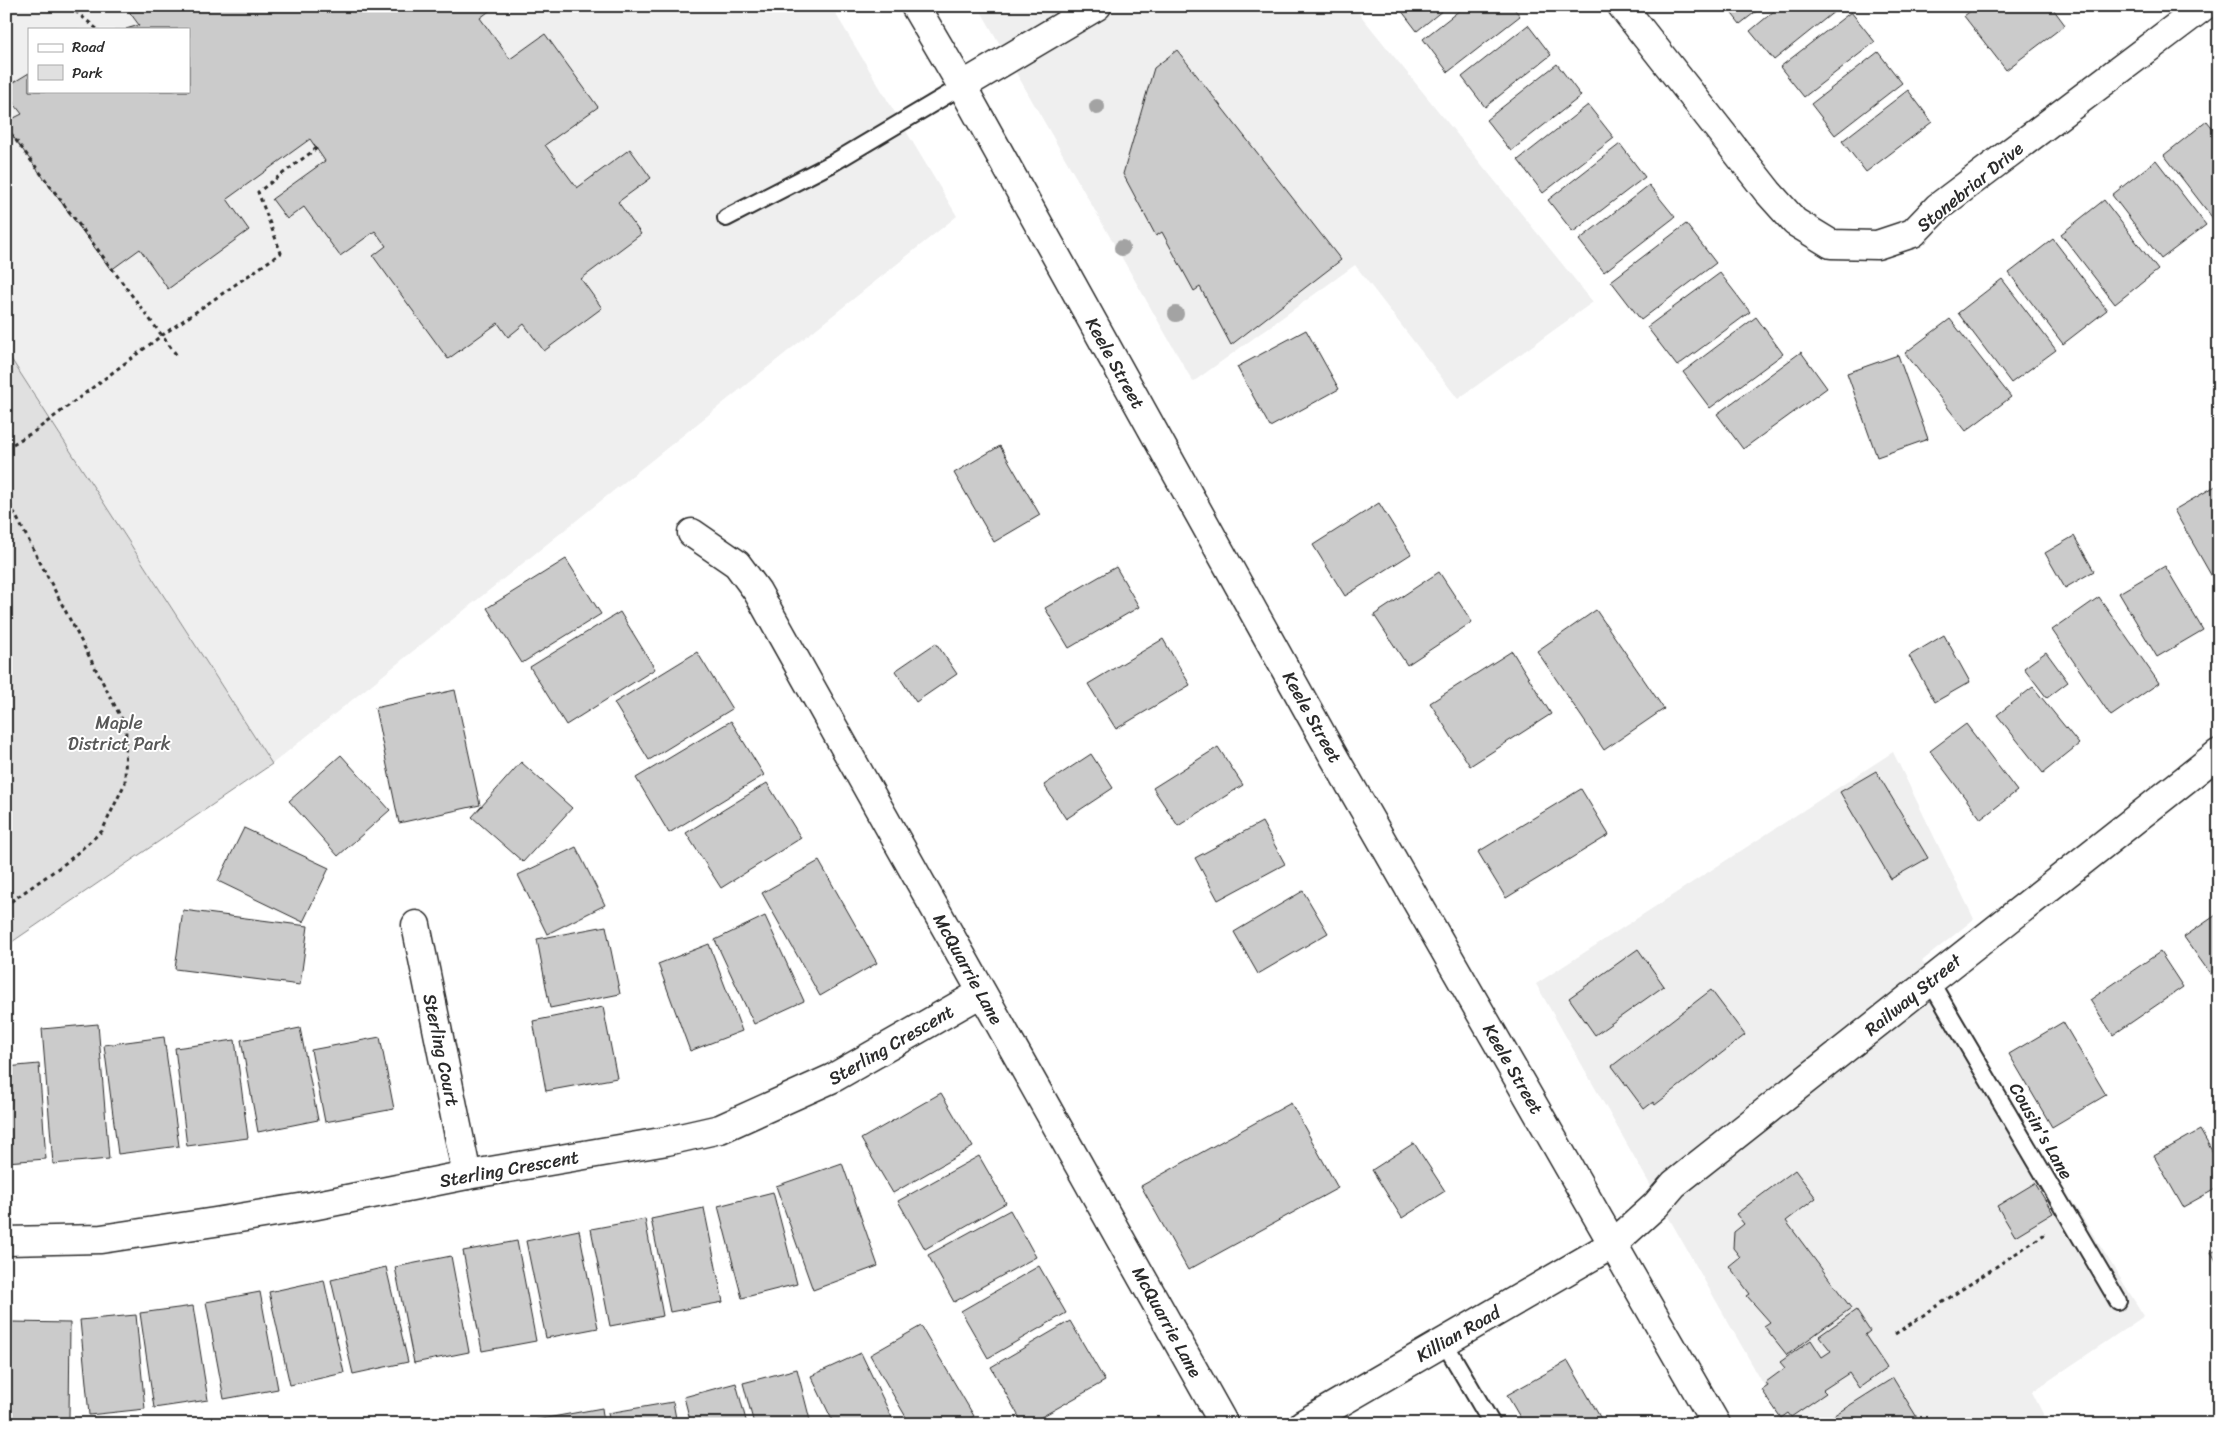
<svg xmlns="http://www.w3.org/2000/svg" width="2225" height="1430" viewBox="0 0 2225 1430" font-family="Sriracha,sans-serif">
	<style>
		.built { fill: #efefef; fill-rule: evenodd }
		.green { fill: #e0e0e0; stroke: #868686 }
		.building { fill: #cbcbcb; stroke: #2b2b2b }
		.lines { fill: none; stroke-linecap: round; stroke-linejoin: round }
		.lane-casing { stroke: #2b2b2b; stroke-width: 20 }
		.street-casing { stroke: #2b2b2b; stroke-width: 31 }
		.secondary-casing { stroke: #2b2b2b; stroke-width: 31 }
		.path { stroke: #2b2b2b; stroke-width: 3; stroke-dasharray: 4 4; stroke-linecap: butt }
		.lane { stroke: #fff; stroke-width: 16 }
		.street { stroke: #fff; stroke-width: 28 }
		.secondary { stroke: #fff; stroke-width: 28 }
		.tree { fill: #a3a3a3 }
		.labels { text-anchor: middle; stroke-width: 4; stroke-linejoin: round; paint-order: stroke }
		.street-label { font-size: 18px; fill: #2b2b2b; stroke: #fff }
		.park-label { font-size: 18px; fill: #585858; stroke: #fff }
	</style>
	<rect width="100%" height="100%" fill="#fff"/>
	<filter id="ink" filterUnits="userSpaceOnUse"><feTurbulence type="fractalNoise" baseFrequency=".02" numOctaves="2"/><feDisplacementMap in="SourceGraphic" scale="10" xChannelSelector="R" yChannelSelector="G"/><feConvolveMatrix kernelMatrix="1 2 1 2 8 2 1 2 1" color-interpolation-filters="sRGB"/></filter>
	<g filter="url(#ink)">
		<g class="built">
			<path d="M6 6H831L957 216 272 764 6 351ZM29 29H189V91H29Z"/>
			<polygon points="978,6 1353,6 1593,302 1458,399 1355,265 1193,382"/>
			<polygon points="1893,752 1974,919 1922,961 2144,1316 2032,1392 2048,1424 1786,1424 1536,984"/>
		</g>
		<polygon class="green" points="6,351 272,764 6,946"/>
		<g class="building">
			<polygon points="125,6 496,6 480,18 510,59 545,34 598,107 545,145 577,188 630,149 651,178 618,202 641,234 581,279 602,308 544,351 524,324 508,337 498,323 448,359 373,256 386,246 375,231 340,256 304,207 287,219 272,199 325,161 310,139 227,199 249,230 168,289 140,249 111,270 6,127 6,122 22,114 6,93 6,87 29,73 29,91 189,91 189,29 126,29 139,25"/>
			<polygon points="1398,6 1448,6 1417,31"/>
			<polygon points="1465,6 1512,6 1520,16 1448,72 1423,39"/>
			<polygon points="1726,6 1763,6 1740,24"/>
			<polygon points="1780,6 1840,6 1840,7 1774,60 1750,31"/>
			<polygon points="1977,6 2051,6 2065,25 2006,70 1964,16"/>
			<polygon points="1851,12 1875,42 1804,97 1780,67"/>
			<polygon points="1528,25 1551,55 1485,107 1462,77"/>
			<polygon points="1177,50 1341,260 1231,345 1200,287 1194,291 1162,232 1156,236 1123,174 1154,68"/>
			<polygon points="1878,52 1902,83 1835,135 1811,104"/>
			<polygon points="1557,64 1581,96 1511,151 1486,120"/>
			<polygon points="1908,90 1932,122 1866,172 1842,141"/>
			<polygon points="1588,105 1614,138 1543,193 1518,160"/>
			<polygon points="2207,121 2219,136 2218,225 2164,155"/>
			<polygon points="1620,144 1645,177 1573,232 1548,200"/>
			<polygon points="2156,160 2206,225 2161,259 2112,195"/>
			<polygon points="1649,185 1675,217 1604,272 1579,240"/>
			<polygon points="2104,200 2158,270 2115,304 2061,234"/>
			<polygon points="1686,224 1716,263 1641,320 1611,281"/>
			<polygon points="2053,239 2107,310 2063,344 2009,273"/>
			<polygon points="1720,273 1750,312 1677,366 1647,327"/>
			<polygon points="2002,279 2056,350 2011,383 1958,313"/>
			<polygon points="1756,317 1783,354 1710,408 1683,372"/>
			<polygon points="1950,319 2011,397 1966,431 1905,353"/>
			<polygon points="1306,330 1339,389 1270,427 1237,367"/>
			<polygon points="1801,352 1827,388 1743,449 1717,414"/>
			<polygon points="1898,355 1928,439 1877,457 1847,373"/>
			<polygon points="1000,446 1040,515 994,542 954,473"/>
			<polygon points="2219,484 2219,589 2174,510"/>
			<polygon points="1379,503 1411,554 1345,596 1313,545"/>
			<polygon points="2074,536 2094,571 2065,588 2045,553"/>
			<polygon points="566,559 601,614 522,663 487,608"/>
			<polygon points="2165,566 2203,630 2157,657 2119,593"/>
			<polygon points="1116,567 1139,607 1069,648 1045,608"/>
			<polygon points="1439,572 1472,622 1407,665 1374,615"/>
			<polygon points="2099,597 2159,683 2111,716 2052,630"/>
			<polygon points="1596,610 1664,709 1604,750 1537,651"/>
			<polygon points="620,612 655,669 566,725 530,667"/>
			<polygon points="1944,635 1970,682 1935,702 1909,656"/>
			<polygon points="1163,639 1190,685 1116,729 1088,684"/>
			<polygon points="936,643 957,674 916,702 895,671"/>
			<polygon points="1512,651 1551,714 1470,766 1430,703"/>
			<polygon points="697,652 732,709 649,760 614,703"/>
			<polygon points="2046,652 2068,682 2047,698 2024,668"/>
			<polygon points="2033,687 2079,744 2043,773 1997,715"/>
			<polygon points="455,690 480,805 399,823 375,708"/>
			<polygon points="731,721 764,775 669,833 636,778"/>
			<polygon points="1966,724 2017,791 1981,819 1930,751"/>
			<polygon points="1218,747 1243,785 1178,826 1153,788"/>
			<polygon points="1091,754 1113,788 1066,819 1044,785"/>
			<polygon points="341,755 390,810 338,856 289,801"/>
			<polygon points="521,762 572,808 523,862 472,817"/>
			<polygon points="1876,771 1928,858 1891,879 1840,792"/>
			<polygon points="767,783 801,838 721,888 686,833"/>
			<polygon points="1581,789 1609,835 1506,898 1478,852"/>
			<polygon points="1262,822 1285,864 1218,900 1195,858"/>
			<polygon points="244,828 329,868 303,922 218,881"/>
			<polygon points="576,847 605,905 547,934 518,875"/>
			<polygon points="819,861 877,963 820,996 762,893"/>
			<polygon points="1303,891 1328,933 1258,974 1234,932"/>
			<polygon points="183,910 308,926 300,985 175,969"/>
			<polygon points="2219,913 2219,986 2184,937"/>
			<polygon points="765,916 804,1001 754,1024 715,940"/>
			<polygon points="606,926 620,994 550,1008 537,939"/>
			<polygon points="709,944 742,1031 690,1051 658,964"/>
			<polygon points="1638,949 1664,986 1595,1035 1569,998"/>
			<polygon points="2160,952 2183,987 2113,1035 2090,1000"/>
			<polygon points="1711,990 1745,1035 1655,1105 1653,1102 1644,1109 1612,1066"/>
			<polygon points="603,1007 617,1078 546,1091 533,1021"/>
			<polygon points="2063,1022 2106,1095 2052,1127 2009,1054"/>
			<polygon points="98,1024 109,1159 53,1164 42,1029"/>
			<polygon points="300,1028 318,1120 258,1132 241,1040"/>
			<polygon points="164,1037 179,1146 118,1154 104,1045"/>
			<polygon points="380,1037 394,1109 325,1122 311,1050"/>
			<polygon points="235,1040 248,1138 187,1146 175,1048"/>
			<polygon points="39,1064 46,1159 6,1162 6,1067"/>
			<polygon points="941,1093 973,1147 893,1193 861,1139"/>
			<polygon points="1291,1103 1338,1188 1188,1270 1141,1186"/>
			<polygon points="2200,1130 2219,1163 2219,1187 2183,1207 2154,1156"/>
			<polygon points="1414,1143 1445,1191 1402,1218 1372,1170"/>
			<polygon points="979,1156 1006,1203 925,1249 898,1201"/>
			<polygon points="842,1163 878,1266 813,1290 776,1186"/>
			<polygon points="1795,1170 1816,1198 1786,1221 1851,1308 1787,1355 1764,1326 1770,1322 1747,1296 1750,1294 1729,1266 1740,1257 1733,1248 1734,1232 1744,1224 1736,1214"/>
			<polygon points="2035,1183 2053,1213 2015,1236 1997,1206"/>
			<polygon points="773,1192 797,1284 742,1298 718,1206"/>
			<polygon points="704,1208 723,1302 670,1312 651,1219"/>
			<polygon points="1010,1210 1036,1257 954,1302 928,1255"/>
			<polygon points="645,1219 663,1316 610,1326 591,1229"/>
			<polygon points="579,1230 598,1328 546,1338 526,1241"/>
			<polygon points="517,1241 536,1341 482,1351 463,1251"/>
			<polygon points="2219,1248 2219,1266 2211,1252"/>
			<polygon points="451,1256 469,1352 414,1363 395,1267"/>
			<polygon points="1039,1266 1066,1313 988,1358 961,1311"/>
			<polygon points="386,1267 408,1362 353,1374 331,1280"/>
			<polygon points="324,1280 344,1373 290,1385 269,1292"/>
			<polygon points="260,1292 278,1389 224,1399 206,1302"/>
			<polygon points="193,1306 208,1400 154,1408 140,1313"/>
			<polygon points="1856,1310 1870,1331 1865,1335 1887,1368 1859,1388 1849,1373 1823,1390 1826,1393 1791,1417 1788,1413 1781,1418 1762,1390 1768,1386 1766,1382 1785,1368 1780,1362 1811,1340 1822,1357 1831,1351 1819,1336"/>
			<polygon points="136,1315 145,1409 89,1415 80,1320"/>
			<polygon points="1070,1321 1105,1381 1029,1424 1023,1424 991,1367"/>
			<polygon points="12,1322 70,1323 69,1418 11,1417"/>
			<polygon points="921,1326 974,1416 961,1424 910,1424 870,1355"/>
			<polygon points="861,1353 895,1424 834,1424 811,1376"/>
			<polygon points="1568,1361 1604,1424 1524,1424 1507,1395"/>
			<polygon points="797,1369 811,1424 754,1424 743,1383"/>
			<polygon points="1893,1378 1921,1424 1820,1424"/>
			<polygon points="736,1383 747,1424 691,1424 684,1397"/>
			<polygon points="673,1402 677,1424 610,1424 608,1413"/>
			<polygon points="602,1408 604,1424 536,1424 536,1420"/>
		</g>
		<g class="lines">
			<defs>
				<g id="lane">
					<polyline points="726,218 831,164 962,86"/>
					<polyline points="1930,981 2118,1301"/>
					<polyline points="1444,1342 1492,1424"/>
				</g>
				<g id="street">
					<polyline points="1622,6 1768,192 1795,222 1831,244 1877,245 1913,233 1938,207 2204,6"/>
					<polyline points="962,86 1097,6"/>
					<polyline points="692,533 737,564 757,591 1224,1424"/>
					<polyline points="416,925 467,1175"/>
					<polyline points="6,1241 101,1239 215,1222 312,1206 467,1175 667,1141 720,1129 833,1078 981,993"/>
					<polyline points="1303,1424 1613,1244 1656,1205 1674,1184 2219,753"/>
				</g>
				<polyline id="secondary" points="915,6 962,86 1334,757 1716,1424"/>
			</defs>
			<use href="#lane" class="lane-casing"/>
			<use href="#street" class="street-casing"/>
			<use href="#secondary" class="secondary-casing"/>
			<g class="path">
				<polyline points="69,6 97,29"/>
				<polyline points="6,127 178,357"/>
				<polyline points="6,448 35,431 161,336 281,253 258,192 317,148"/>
				<polyline points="6,497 126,727 125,783 102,831 67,862 6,905"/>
				<polyline points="1895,1334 2048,1232"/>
			</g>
			<use href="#lane" class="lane"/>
			<use href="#street" class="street"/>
			<use href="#secondary" class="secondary"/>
		</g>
		<g class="tree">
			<circle cx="1097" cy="107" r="8"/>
			<circle cx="1122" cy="248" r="8"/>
			<circle cx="1176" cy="314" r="8"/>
		</g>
	</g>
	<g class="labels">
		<g class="street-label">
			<text transform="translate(1970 187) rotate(-39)" y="6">Stonebriar Drive</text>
			<text transform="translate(1115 363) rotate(61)" y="6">Keele Street</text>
			<text transform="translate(1312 717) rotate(61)" y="6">Keele Street</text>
			<text transform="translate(968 969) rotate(61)" y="6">McQuarrie Lane</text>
			<text transform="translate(1913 995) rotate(-39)" y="6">Railway Street</text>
			<text transform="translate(891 1045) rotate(-30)" y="6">Sterling Crescent</text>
			<text transform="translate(441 1050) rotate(78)" y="6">Sterling Court</text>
			<text transform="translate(1513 1069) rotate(60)" y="6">Keele Street</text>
			<text transform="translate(2041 1131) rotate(60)" y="6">Cousin's Lane</text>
			<text transform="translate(509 1169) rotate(-10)" y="6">Sterling Crescent</text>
			<text transform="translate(1167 1322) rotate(61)" y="6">McQuarrie Lane</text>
			<text transform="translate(1458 1334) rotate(-30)" y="6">Killian Road</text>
		</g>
		<g class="park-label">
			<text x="119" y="729">Maple<tspan x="119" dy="21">District Park</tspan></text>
		</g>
	</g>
	<rect width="2225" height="1430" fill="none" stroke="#fff" stroke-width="25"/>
	<rect x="12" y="12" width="2200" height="1405" fill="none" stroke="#2b2b2b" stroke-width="2" filter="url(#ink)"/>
	<rect x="28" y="28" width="162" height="65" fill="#ffffff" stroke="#aaaaaa"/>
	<rect x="38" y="44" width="25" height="8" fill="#ffffff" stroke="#aaaaaa"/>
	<text x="72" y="52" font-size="15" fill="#2b2b2b">Road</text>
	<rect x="38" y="65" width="25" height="15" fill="#e0e0e0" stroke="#aaaaaa"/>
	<text x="72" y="78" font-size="15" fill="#2b2b2b">Park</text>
</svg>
